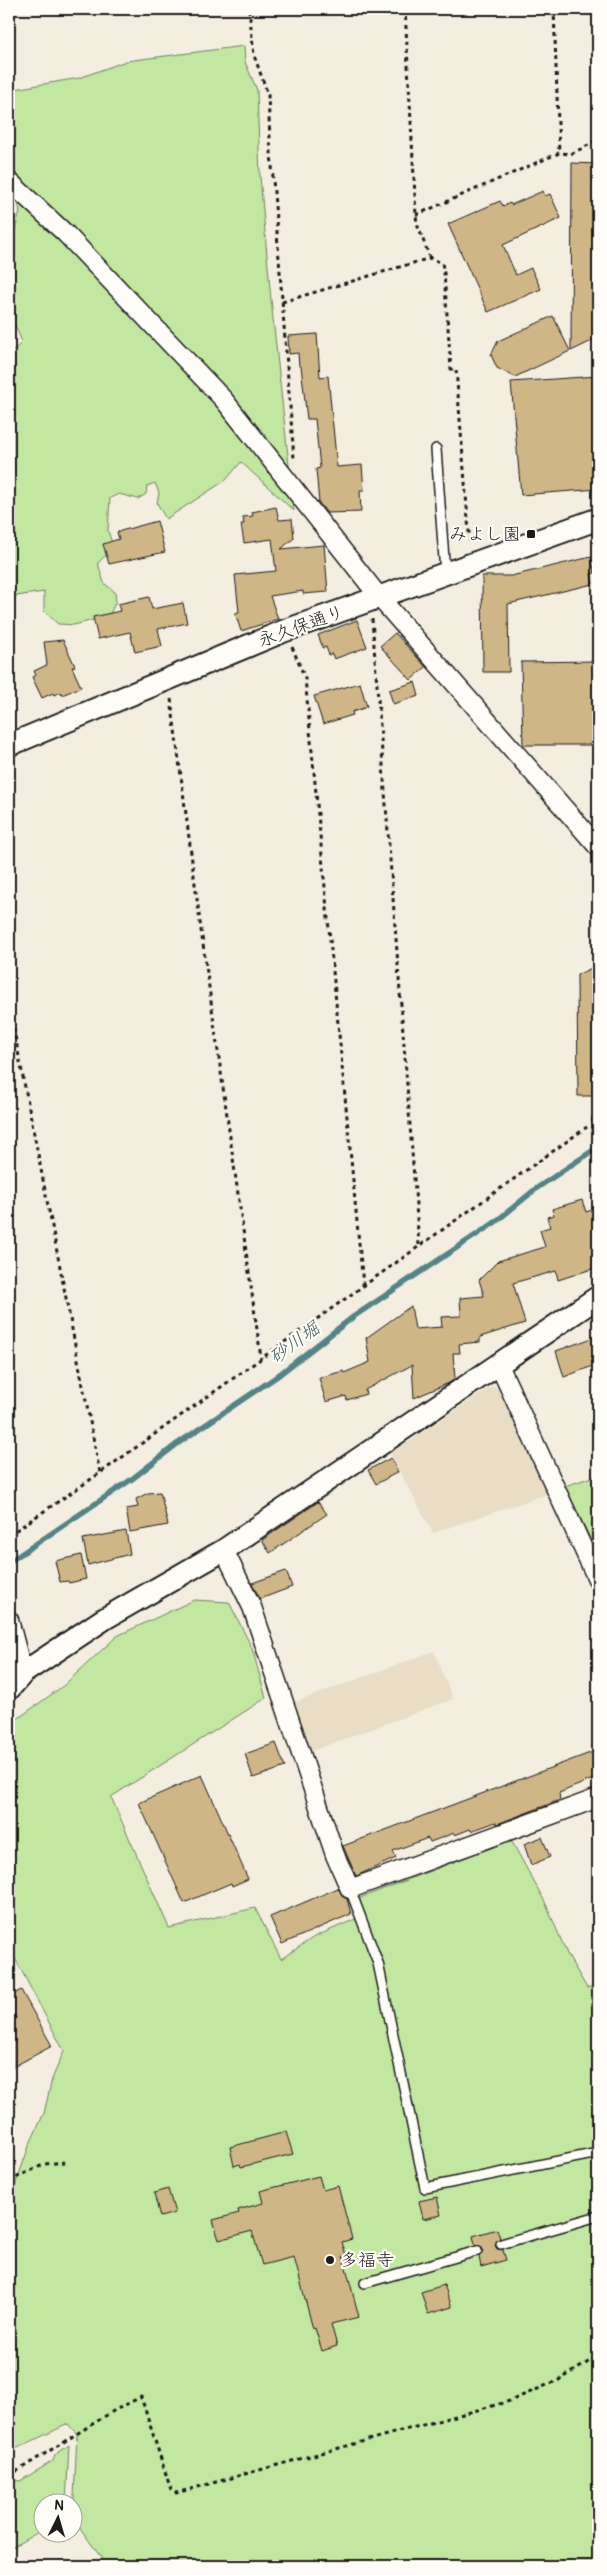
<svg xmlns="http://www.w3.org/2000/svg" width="607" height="2575" viewBox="0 0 607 2575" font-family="Pangolin,'Klee One',sans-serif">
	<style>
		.built { fill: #e9ddc5 }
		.green { fill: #c1e7a1; stroke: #6e825e }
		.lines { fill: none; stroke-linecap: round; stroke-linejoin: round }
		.stream { stroke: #538488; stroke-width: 5.5 }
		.building { fill: #cfb686; stroke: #1c1c1c }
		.service-casing { stroke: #1c1c1c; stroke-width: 12 }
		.minor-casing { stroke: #1c1c1c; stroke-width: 21 }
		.tertiary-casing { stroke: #1c1c1c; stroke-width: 25 }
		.path { stroke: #1c1c1c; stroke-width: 3; stroke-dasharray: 4 4; stroke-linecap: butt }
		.service { stroke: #fdfcf7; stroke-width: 9 }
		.minor { stroke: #fdfcf7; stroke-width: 18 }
		.tertiary { stroke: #fdfcf7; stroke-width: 21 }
		.poi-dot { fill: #1c1c1c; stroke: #fdfcf7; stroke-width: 2 }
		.labels { text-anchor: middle; stroke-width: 4.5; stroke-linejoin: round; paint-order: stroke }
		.poi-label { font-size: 18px; fill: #1c1c1c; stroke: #fdfcf7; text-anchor: end }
		.street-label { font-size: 18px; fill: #1c1c1c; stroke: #fdfcf7 }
		.water-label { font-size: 19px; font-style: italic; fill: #416164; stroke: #fdfcf7 }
	</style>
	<rect width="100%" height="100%" fill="#f4eee0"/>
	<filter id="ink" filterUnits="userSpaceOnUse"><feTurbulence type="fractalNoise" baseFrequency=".02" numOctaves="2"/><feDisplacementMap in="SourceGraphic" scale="10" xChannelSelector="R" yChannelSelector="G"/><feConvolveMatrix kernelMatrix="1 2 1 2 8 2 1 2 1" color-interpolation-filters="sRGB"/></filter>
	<g filter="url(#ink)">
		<g class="built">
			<polygon points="492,1386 504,1389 550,1493 433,1533 390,1454"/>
			<polygon points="434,1651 453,1699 306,1753 290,1704"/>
		</g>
		<g class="green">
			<polygon points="244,46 245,62 257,90 260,176 271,300 294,511 241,462 226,480 166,519 157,503 159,493 155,483 147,486 146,494 138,499 119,494 110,498 108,531 112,543 110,551 98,563 104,583 115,592 116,601 109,616 74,625 58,624 44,611 44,592 9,597 9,355 22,342 13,320 9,299 14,271 10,247 20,212 13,177 9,173 9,90 79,78 126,61"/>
			<polygon points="598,1475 598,1555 565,1486"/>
			<polygon points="194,1600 229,1602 252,1648 266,1698 111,1797 169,1928 255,1908 281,1959 314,1937 358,1918 360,1898 511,1840 545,1902 568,1956 587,1988 598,1985 598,2566 107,2566 73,2518 77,2434 68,2424 9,2452 9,2186 15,2186 29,2146 44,2113 52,2079 64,2051 9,1947 9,1725 63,1686 117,1636"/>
			<polygon points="69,2445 66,2502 42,2502 42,2530 9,2549 9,2483 15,2480 20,2481 53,2461 55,2455"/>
		</g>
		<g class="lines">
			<polyline class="stream" points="9,1562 132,1479 177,1444 276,1377 353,1317 494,1223 537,1188 598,1147"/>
		</g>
		<g class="building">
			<polygon points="572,163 598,164 598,338 571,351"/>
			<polygon points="543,191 545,196 550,194 561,218 503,245 516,275 531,268 541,289 488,312 448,224 500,201 503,206 510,203 511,205"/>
			<polygon points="553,316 570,351 515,377 497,368 491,355 498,341"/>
			<polygon points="317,334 320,377 328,376 337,467 362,465 364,490 360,490 361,512 327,513 319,503 316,469 320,468 315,419 307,419 301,366 299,366 298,353 289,354 288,336"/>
			<polygon points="598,376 598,489 521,495 511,382"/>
			<polygon points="276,507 279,520 292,519 294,538 281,549 324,545 328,592 303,594 303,591 270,596 278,619 241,631 235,613 239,612 235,575 276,571 272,539 244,543 241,524 244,524 243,517 253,516 252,512"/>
			<polygon points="157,521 165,552 109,564 103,544 119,539 117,532"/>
			<polygon points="591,557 595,573 591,574 593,584 508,604 509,672 483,672 482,576 511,576"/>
			<polygon points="149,597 152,609 183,603 187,623 158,629 162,646 135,652 130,632 98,639 93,617 120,611 118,604"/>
			<polygon points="357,620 367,647 334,659 332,654 329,655 326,647 323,648 318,635"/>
			<polygon points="395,633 426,667 411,680 380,646"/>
			<polygon points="63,640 75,666 72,667 81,687 62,695 61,692 54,695 53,693 42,698 32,677 36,675 34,671 47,665 44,642"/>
			<polygon points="598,661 598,745 523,745 521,662"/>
			<polygon points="415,682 419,696 393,704 389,690"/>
			<polygon points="360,683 367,707 352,712 353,715 323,724 314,696"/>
			<polygon points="598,965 598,1096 578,1096 577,975"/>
			<polygon points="582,1200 586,1212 598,1208 598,1267 558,1280 556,1271 513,1283 525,1323 480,1337 480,1342 459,1344 460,1353 453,1353 455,1379 449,1383 414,1398 412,1365 365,1390 366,1394 347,1400 346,1396 326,1402 319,1378 343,1371 344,1373 370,1362 366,1338 411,1306 415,1329 442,1327 441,1317 461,1316 460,1298 484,1296 479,1280 498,1261 545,1247 540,1230 550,1227 547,1217 554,1215 552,1209"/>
			<polygon points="595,1337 598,1348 598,1364 564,1377 556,1351"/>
			<polygon points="391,1458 398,1472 376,1484 368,1470"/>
			<polygon points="160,1492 168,1525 130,1532 126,1509 138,1507 136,1499 148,1493"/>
			<polygon points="318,1502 327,1514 270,1553 262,1540"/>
			<polygon points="126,1531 130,1554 88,1565 83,1539"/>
			<polygon points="81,1555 86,1579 69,1583 68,1581 60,1582 55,1561"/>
			<polygon points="286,1571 292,1587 260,1599 252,1583"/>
			<polygon points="276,1743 285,1767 253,1778 245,1754"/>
			<polygon points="598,1750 598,1777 559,1793 560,1800 497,1824 496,1822 471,1831 470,1829 455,1835 454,1833 430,1842 428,1838 393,1851 396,1858 356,1876 343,1846"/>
			<polygon points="202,1775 248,1879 232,1886 231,1883 184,1903 139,1803"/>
			<polygon points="542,1837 550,1857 531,1865 524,1844"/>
			<polygon points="338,1888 343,1897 347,1899 351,1914 282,1944 270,1917"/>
			<polygon points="21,1990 52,2046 9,2069 9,2022 16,2018 9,2005 9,1997"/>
			<polygon points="286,2132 293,2154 241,2167 240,2164 234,2166 230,2147"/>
			<polygon points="319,2176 323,2190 338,2186 352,2239 342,2242 346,2255 343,2256 359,2317 331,2324 337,2346 322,2351 315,2328 313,2329 294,2257 262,2265 252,2231 219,2240 213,2220 239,2213 238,2210 263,2203 260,2191"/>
			<polygon points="168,2189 175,2213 160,2217 154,2193"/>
			<polygon points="437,2197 441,2215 423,2219 419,2201"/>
			<polygon points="497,2229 500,2238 495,2245 497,2249 503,2250 506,2260 481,2267 479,2257 483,2250 481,2246 475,2245 473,2236"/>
			<polygon points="444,2285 452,2307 428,2314 421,2292"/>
		</g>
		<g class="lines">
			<defs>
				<g id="service">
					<polyline points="436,449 445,573"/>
					<polyline points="597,1120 598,1119"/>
					<polyline points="350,1889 378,1963 425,2188 598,2153"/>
					<polyline points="501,2244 598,2216"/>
					<polyline points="365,2283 477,2251"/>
				</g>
				<g id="minor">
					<polyline points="9,181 66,234 224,400 380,598 598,847"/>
					<polyline points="499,1365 598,1581"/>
					<polyline points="224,1550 252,1607 335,1855 350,1889 598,1798"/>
					<polyline points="9,1620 23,1673"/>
				</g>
				<g id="tertiary">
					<polyline points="9,745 284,631 598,519"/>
					<polyline points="9,1689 23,1673 104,1619 224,1550 598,1297"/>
				</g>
			</defs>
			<use href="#service" class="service-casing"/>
			<use href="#minor" class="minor-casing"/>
			<use href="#tertiary" class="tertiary-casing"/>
			<g class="path">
				<polyline points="249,9 254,55 268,95 270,139 294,459"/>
				<polyline points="405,9 416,215 417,224 430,258"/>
				<polyline points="554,9 559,153"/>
				<polyline points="416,215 559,153 571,154 598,140"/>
				<polyline points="282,302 430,258 442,263 444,273 451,369 456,369 470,545"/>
				<polyline points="372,619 419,1245"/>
				<polyline points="292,647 305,678 363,1285"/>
				<polyline points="171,699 201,930 261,1358"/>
				<polyline points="9,1005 100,1473"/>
				<polyline points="9,1535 100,1473 587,1127"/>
				<polyline points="9,2181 45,2164 66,2162"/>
				<polyline points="9,2476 115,2410 141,2397 171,2490 176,2493 510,2401 561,2379 598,2356"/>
			</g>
			<use href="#service" class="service"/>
			<use href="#minor" class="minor"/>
			<use href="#tertiary" class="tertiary"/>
		</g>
	</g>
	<g class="poi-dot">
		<rect x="526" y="529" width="10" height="10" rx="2.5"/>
		<circle cx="330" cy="2260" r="5"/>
	</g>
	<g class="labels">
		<g class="poi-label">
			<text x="521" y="540">みよし園</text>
			<text x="340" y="2266" text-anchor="start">多福寺</text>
		</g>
		<g class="street-label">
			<text transform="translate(301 626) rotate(-20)" y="6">永久保通り</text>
		</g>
		<g class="water-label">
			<text transform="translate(294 1342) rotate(-36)" y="7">砂川堀</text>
		</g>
	</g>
	<rect width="607" height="2575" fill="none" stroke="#fdfcf7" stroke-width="30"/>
	<rect x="15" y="15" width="577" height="2545" fill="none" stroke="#1c1c1c" stroke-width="2" filter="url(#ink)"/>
	<g transform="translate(58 2518) rotate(5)"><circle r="24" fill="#fdfcf7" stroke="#a3a29f"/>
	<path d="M0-4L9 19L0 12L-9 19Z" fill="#1c1c1c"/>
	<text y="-8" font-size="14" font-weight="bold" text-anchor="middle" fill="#1c1c1c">N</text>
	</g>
</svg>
